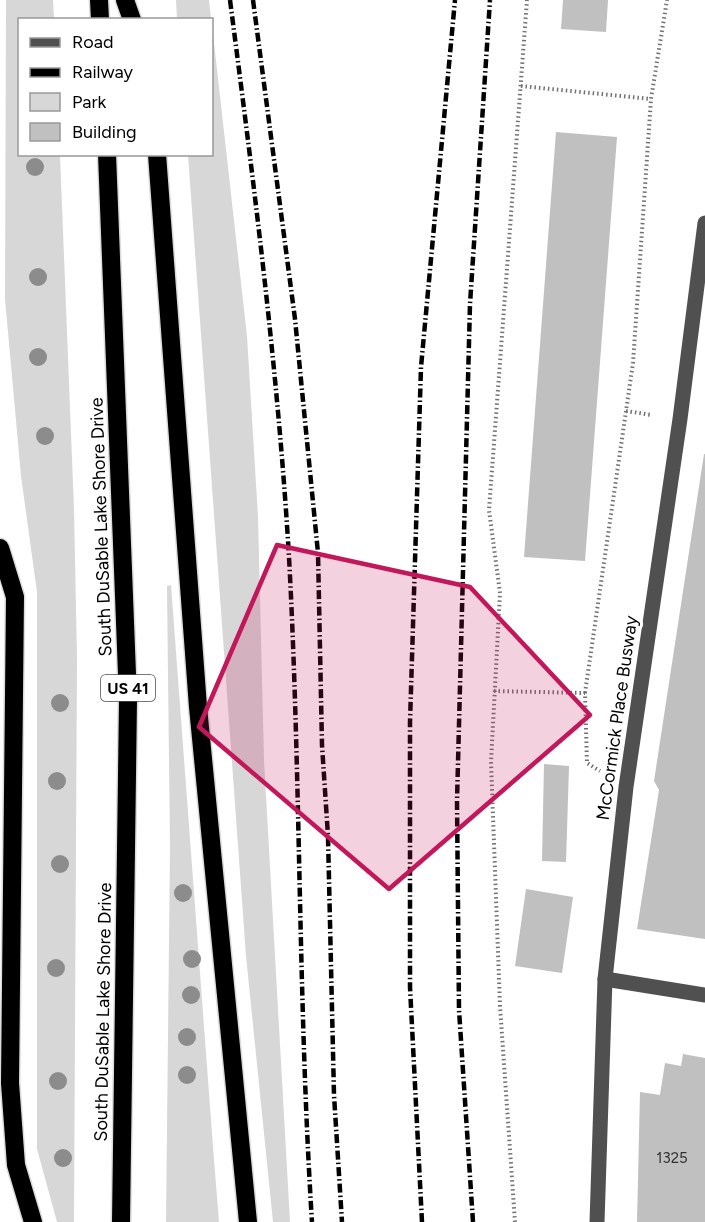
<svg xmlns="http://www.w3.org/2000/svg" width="705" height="1222" viewBox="0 0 705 1222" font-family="Figtree,sans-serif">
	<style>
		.green { fill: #d7d7d7 }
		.building { fill: #c0c0c0 }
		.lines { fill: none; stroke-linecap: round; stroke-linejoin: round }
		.highway-casing { stroke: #dbdbdb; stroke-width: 21 }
		.path { stroke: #727272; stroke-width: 4; stroke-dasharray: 1.5 3; stroke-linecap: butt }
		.minor { stroke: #505050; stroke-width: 15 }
		.highway { stroke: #000; stroke-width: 18 }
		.rail { stroke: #000; stroke-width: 4.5; stroke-dasharray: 9 3 1.5 3; stroke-linecap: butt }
		.tree { fill: #8c8c8c }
		.marked { fill: #c2185b; fill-opacity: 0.2; stroke: #c2185b; stroke-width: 4.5; stroke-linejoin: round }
		.labels { text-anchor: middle; stroke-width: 6; stroke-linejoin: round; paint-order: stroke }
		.number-label { font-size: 15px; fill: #303030 }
		.shield { fill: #fff; stroke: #4c4c4c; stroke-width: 1.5 }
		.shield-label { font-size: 16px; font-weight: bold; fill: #000 }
		.street-label { font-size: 18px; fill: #000; stroke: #fff }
	</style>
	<rect width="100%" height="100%" fill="#fff"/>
	<g class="green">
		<polygon points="6,0 53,0 54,19 20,20 20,154 60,155 74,509 77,659 74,1222 57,1222 37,1149 37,592 21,476 5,299"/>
		<polygon points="176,0 209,0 211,19 177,19"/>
		<polygon points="212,25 247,336 258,517 264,760 290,1222 273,1222 246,956 188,155 212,154"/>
		<polygon points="171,585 214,1160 219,1222 166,1222 170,848 167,586"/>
	</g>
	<g class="building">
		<polygon points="563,0 608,0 606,32 561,29"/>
		<polygon points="556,132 617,137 585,561 524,557"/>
		<polygon points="704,454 705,454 705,939 637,929 659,790 654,781"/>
		<polygon points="544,764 569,766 566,862 542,861"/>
		<polygon points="526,889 573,897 562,973 515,966"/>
		<polygon points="683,1054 705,1058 705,1222 637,1222 640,1092 660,1095 665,1063 681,1066"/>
	</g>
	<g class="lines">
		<defs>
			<g id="highway">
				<polyline points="99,0 100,20"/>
				<polyline points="125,0 132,20"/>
				<polyline points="107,154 128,700 121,1222"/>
				<polyline points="157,154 198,707 248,1222"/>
				<polyline points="0,548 15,597 10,1083 16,1165 33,1222"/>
			</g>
		</defs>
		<use href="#highway" class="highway-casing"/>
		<g class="path">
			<polyline points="521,86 651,99"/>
			<polyline points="626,411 652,415"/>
			<polyline points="494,691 585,693 587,763 600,771"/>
			<polyline points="585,693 633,363 651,99 667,0"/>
			<polyline points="515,1222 500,1006 491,762 500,593 489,510 527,0"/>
		</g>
		<g class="minor">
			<polyline points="605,979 705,995"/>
			<polyline points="597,1222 605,979 626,787 680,419 705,223"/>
		</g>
		<use href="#highway" class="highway"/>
		<g class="rail">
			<path d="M230 0C254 185 278 371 289 557 301 779 298 1001 312 1222"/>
			<polyline points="253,0 295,319 318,553 322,745 328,836 334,1095 342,1222"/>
			<polyline points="422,1222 410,987 410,722 421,367 455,0"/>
			<polyline points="473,1222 459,1010 457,801 470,304 490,0"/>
		</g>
	</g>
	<g class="tree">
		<circle cx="35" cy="167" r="9"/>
		<circle cx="38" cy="277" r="9"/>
		<circle cx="38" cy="357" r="9"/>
		<circle cx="45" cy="436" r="9"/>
		<circle cx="60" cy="703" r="9"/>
		<circle cx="57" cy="781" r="9"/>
		<circle cx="60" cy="864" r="9"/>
		<circle cx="183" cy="893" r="9"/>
		<circle cx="192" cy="959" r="9"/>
		<circle cx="56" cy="968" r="9"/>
		<circle cx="191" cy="995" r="9"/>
		<circle cx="187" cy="1037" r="9"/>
		<circle cx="187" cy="1075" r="9"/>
		<circle cx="58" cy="1081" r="9"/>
		<circle cx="63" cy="1158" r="9"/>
	</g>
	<path class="marked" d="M277 545 470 587 590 715 389 889 199 727Z"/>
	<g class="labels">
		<g class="number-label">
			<text x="672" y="1163">1325</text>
		</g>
		<rect class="shield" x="101" y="675" width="54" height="26" rx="4.5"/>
		<g class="shield-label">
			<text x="128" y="694">US 41</text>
		</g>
		<g class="street-label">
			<text transform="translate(101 527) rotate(-92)" y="6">South DuSable Lake Shore Drive</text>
			<text transform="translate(617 718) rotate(-82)" y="6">McCormick Place Busway</text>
			<text transform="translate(103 1012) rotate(-89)" y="6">South DuSable Lake Shore Drive</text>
		</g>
	</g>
	<rect x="18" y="18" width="195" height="138" fill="#ffffff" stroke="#999999" stroke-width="1.5"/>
	<rect x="30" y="38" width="30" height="9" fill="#505050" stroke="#999999" stroke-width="1.5"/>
	<text x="72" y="48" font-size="18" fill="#000000">Road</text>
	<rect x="30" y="68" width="30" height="9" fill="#000000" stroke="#999999" stroke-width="1.5"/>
	<text x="72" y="78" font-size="18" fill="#000000">Railway</text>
	<rect x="30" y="93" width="30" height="18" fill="#d7d7d7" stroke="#999999" stroke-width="1.5"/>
	<text x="72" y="108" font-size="18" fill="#000000">Park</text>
	<rect x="30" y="123" width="30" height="18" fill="#c0c0c0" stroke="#999999" stroke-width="1.5"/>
	<text x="72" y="138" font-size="18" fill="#000000">Building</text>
</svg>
